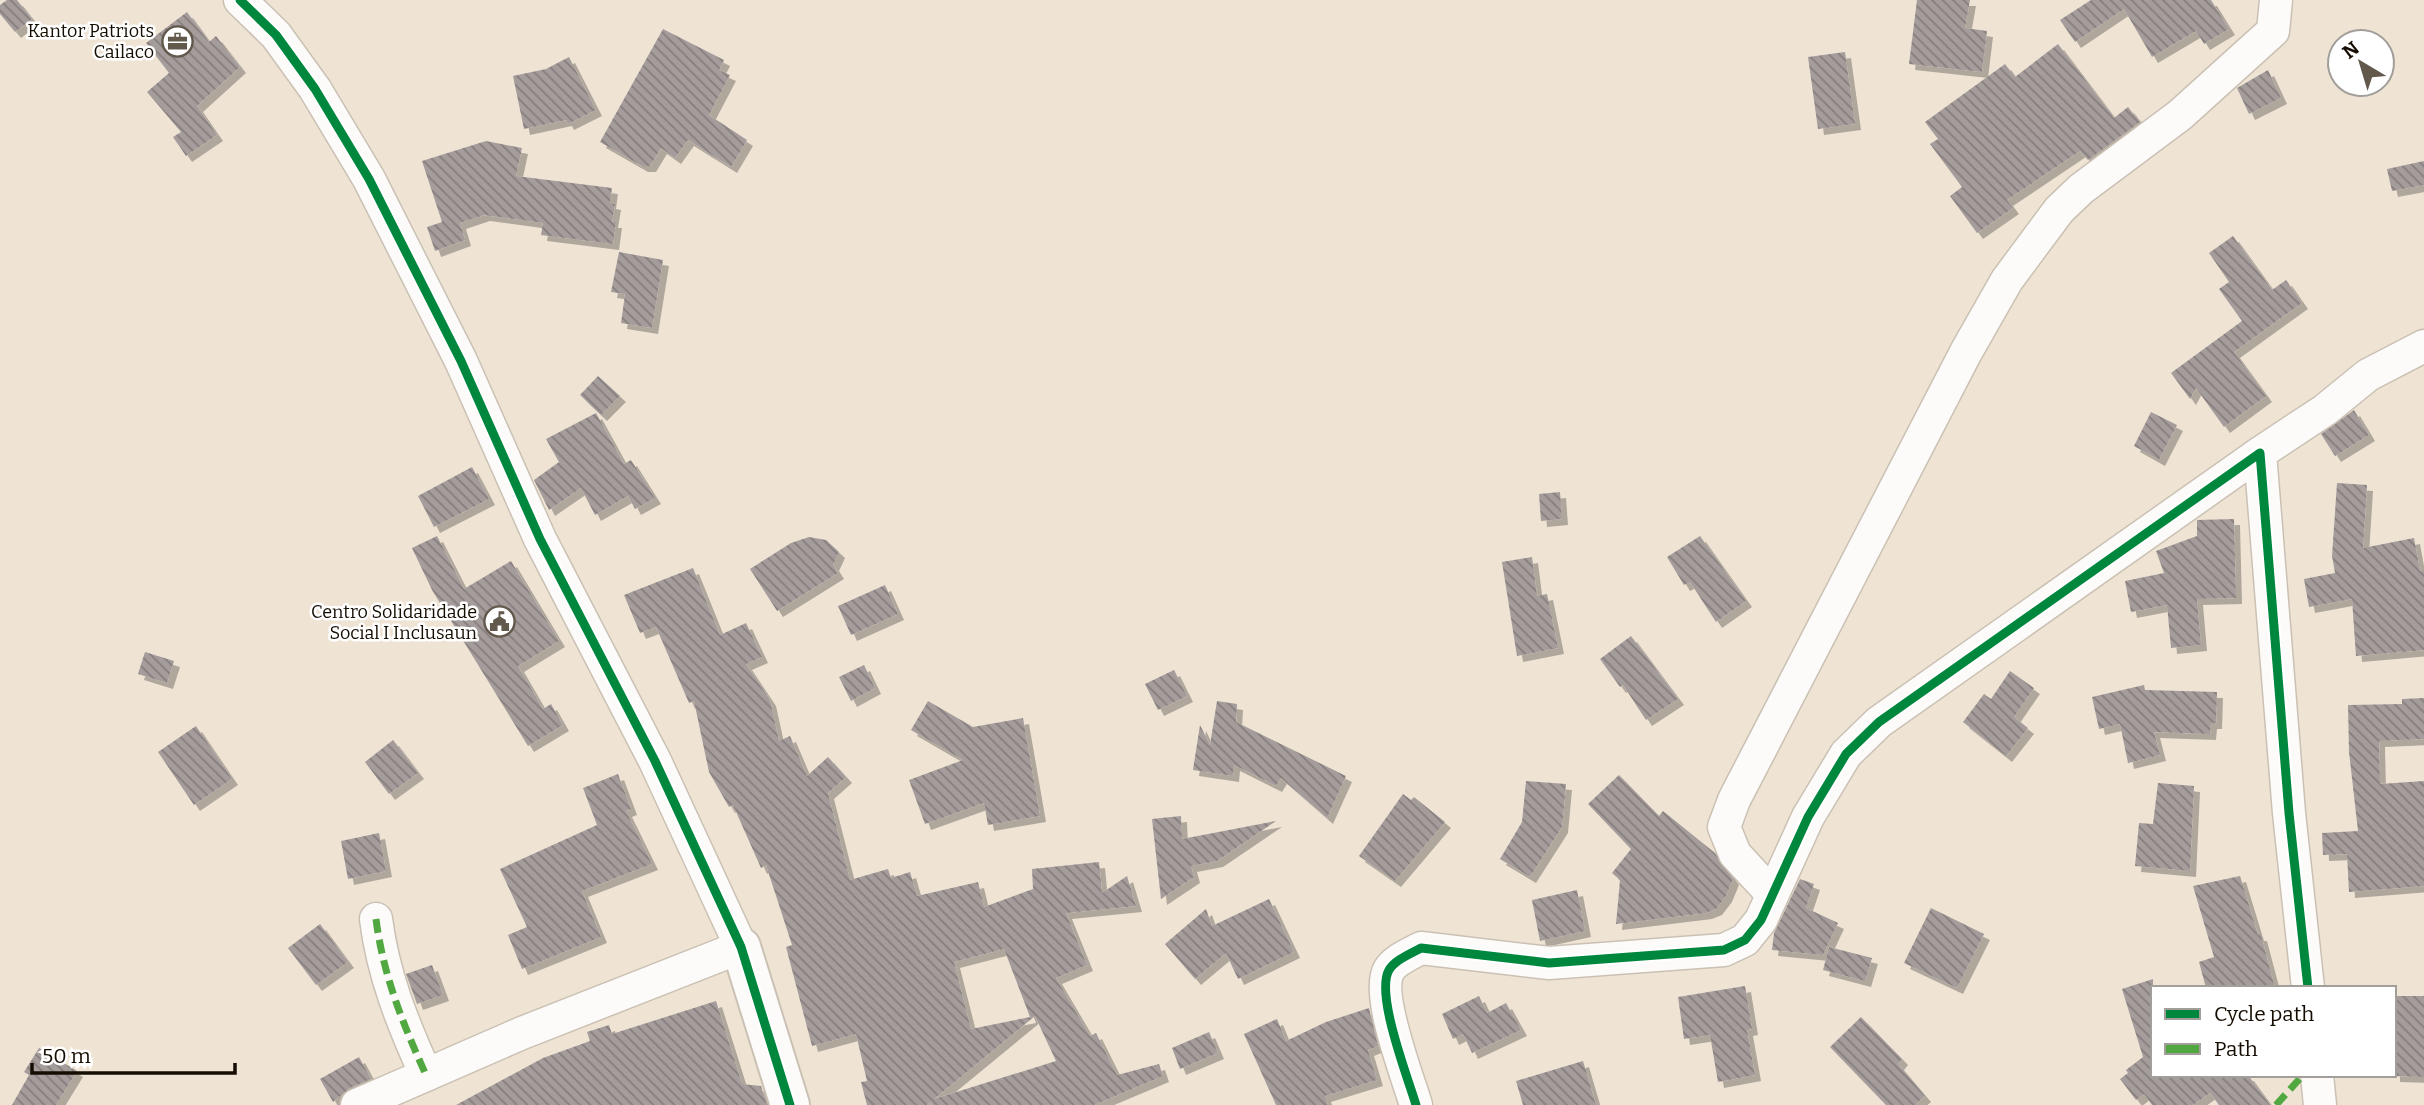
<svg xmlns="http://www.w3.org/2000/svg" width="2424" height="1105" viewBox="0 0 2424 1105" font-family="Bitter,serif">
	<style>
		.building { fill: url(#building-back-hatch); fill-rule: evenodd; filter: url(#shadow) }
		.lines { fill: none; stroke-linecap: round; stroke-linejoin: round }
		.minor-casing { stroke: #cac1b4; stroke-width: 35 }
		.tertiary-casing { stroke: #cac1b4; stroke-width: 42 }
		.minor { stroke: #fdfbf9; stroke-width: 32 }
		.tertiary { stroke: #fdfbf9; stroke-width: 38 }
		.quiet { stroke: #51a840; stroke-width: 7; stroke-dasharray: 14 7; stroke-linecap: butt }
		.cycleway-casing { stroke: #fff; stroke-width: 13 }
		.cycleway { stroke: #00873e; stroke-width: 9 }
		.labels { text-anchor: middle; stroke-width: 5; stroke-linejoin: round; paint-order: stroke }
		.poi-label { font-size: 18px; fill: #160d02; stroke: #fff; text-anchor: end }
	</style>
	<defs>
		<pattern id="building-back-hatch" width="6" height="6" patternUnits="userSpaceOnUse" patternTransform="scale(1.75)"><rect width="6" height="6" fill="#a59c9c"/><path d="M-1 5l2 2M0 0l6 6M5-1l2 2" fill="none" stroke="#857e7d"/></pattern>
		<filter id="shadow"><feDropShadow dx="6" dy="6" stdDeviation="0" flood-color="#0004"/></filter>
	</defs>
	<rect width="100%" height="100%" fill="#efe4d4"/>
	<g class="building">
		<polygon points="7,0 17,0 32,19 15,32 0,14 0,5"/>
		<polygon points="1917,0 1970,0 1965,28 1987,31 1982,72 1909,64"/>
		<polygon points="2091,0 2211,0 2229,29 2204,44 2196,31 2152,57 2124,9 2075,42 2060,20"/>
		<polygon points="187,12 209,42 216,36 240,67 197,106 217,135 186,156 173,137 181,132 147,92 169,73 146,43"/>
		<polygon points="663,29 724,60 719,70 730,75 709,115 747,140 731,167 688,140 675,158 661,148 650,166 642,166 600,142"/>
		<polygon points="2058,44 2114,118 2128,107 2140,122 2088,160 2080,151 2007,200 2013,208 1977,233 1950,196 1962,187 1930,144 1938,139 1925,122 2005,64 2015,77"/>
		<polygon points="1845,52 1855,124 1818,129 1808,57"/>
		<polygon points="569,57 596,110 568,124 566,120 524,129 513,76 546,69"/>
		<polygon points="2268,70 2281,98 2249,114 2237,88"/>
		<polygon points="486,141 522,148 516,176 612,188 610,203 615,204 612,222 616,222 613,244 541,235 543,223 484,215 460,223 465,240 435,251 427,227 442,222 422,161"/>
		<polygon points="2424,161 2424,185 2392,191 2387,169"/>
		<polygon points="2233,236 2272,290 2286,280 2302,303 2234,352 2266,396 2224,427 2196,388 2190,399 2171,373 2242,321 2219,289 2229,282 2209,253"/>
		<polygon points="619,252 663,260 652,328 621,323 625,294 611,292"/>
		<polygon points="598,376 620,396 601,415 580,395"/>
		<polygon points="2354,410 2369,435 2335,456 2321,434"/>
		<polygon points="2151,412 2177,425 2159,460 2134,446"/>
		<polygon points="596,413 624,464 631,460 655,498 635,509 628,496 595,515 581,488 549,510 534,480 559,462 546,439"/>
		<polygon points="472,467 489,499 434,527 418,496"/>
		<polygon points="2337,483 2367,485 2363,548 2414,538 2420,571 2424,570 2424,650 2356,656 2352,599 2309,607 2304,579 2335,573 2332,556"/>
		<polygon points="1560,492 1562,519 1541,521 1539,494"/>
		<polygon points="2234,519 2236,598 2197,599 2201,645 2171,648 2167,605 2131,612 2125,581 2164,573 2156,551 2197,536 2197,520"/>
		<polygon points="437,536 464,589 511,561 559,641 518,666 543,709 551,704 563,725 528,746 432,590 412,548"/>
		<polygon points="1700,536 1746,601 1716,622 1690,582 1684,585 1667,557"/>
		<polygon points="809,537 826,540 839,552 833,565 838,573 777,611 750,569 791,543"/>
		<polygon points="1532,557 1537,596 1547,594 1558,648 1517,656 1502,562"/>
		<path d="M693 568 720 635 746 623 762 657 746 664 770 700 779 741 790 736 807 776 828 757 846 777 828 793 850 880 888 869 891 878 910 872 917 896 978 882 984 907 1033 889 1032 869 1099 862 1102 893 1127 876 1136 906 1066 913 1087 965 1056 978 1090 1036 1096 1033 1117 1075 1159 1064 1163 1076 1094 1105H932L931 1101 927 1105H867L861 1082 867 1081 856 1034 812 1046 786 947 792 945 766 865 761 868 733 805 729 807 709 772 694 701 689 703 656 627 640 633 624 595ZM1004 949 1030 1017 971 1029 954 962ZM1035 1016 1056 1061 934 1099Z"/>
		<polygon points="885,585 898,614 851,635 838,606"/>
		<polygon points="1631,636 1678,699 1646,720 1623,685 1620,687 1600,659"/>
		<polygon points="145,652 174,661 167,683 138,674"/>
		<polygon points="864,665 875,688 851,701 839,677"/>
		<polygon points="1174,670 1187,696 1158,710 1145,684"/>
		<polygon points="2010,671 2034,688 2014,717 2028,728 2006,756 1963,722 1984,694 1991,699"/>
		<polygon points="2144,685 2145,690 2217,692 2216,723 2211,723 2210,734 2154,732 2160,755 2128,763 2120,724 2099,729 2092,697"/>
		<polygon points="2424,698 2424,739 2379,741 2380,784 2424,781 2424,886 2349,892 2347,854 2323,855 2322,833 2358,831 2349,752 2348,705 2402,704 2402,699"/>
		<polygon points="928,701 973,727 1023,718 1040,816 988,825 984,803 925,824 909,780 963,760 911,730"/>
		<polygon points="1217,701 1237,704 1236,722 1346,776 1327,818 1281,778 1276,786 1234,765 1233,776 1193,770 1200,725 1210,745"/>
		<polygon points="196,726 232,779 194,805 158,752"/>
		<polygon points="393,740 418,773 389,794 365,762"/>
		<polygon points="618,774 631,809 626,811 652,864 582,891 601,937 522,969 508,935 527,927 500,869 597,825 583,788"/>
		<polygon points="1619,775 1659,816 1663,811 1715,853 1733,879 1726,896 1716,909 1706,913 1616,924 1620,880 1612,873 1631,849 1588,804"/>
		<polygon points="1526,781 1566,784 1562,827 1530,877 1500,859 1522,822"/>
		<polygon points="2158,783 2194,786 2190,871 2135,866 2139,823 2153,824"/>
		<polygon points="1403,794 1411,800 1414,797 1445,822 1395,881 1359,856"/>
		<polygon points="1181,816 1182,839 1276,821 1217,861 1191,866 1194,877 1161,899 1152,819"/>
		<polygon points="379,833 386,871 348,879 341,841"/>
		<polygon points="2240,876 2258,935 2261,935 2275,988 2206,988 2199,962 2214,957 2193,886"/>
		<polygon points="1800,879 1814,884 1806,908 1838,923 1823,955 1772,950 1774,933"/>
		<polygon points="1577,890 1585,931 1540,941 1532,900"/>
		<polygon points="1269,899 1294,952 1238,979 1226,953 1195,979 1165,944 1206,909 1212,926"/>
		<polygon points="1931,908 1984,934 1957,988 1904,963"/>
		<polygon points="320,924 348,962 316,985 288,948"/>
		<polygon points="1829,947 1872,958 1865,981 1823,970"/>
		<polygon points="432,965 443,995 417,1004 406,974"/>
		<polygon points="2153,979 2153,1075 2248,1075 2270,1105 2219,1105 2210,1093 2193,1105 2152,1105 2144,1094 2136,1100 2120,1079 2128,1073 2126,1070 2143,1057 2122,989"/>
		<polygon points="1745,986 1752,1029 1747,1030 1755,1075 1718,1082 1710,1035 1684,1039 1678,997"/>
		<polygon points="1479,996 1487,1013 1506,1003 1521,1030 1472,1053 1463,1034 1453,1039 1442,1014"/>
		<polygon points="2394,996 2424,996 2424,1077 2394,1076"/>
		<polygon points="716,1001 742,1084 761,1086 767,1105 456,1105 543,1058 590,1041 587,1032 609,1025 612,1034"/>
		<polygon points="1369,1008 1378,1046 1368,1050 1377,1080 1325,1096 1328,1105 1276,1105 1244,1034 1277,1019 1286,1041 1326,1022"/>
		<polygon points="1861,1017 1902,1059 1898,1064 1925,1096 1915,1105 1886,1105 1830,1047"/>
		<polygon points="1209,1032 1218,1053 1180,1069 1172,1048"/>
		<polygon points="39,1048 77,1071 56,1105 12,1105 29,1075 24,1072"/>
		<polygon points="359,1057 371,1079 350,1088 333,1102 320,1079"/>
		<polygon points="1583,1061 1596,1105 1523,1105 1516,1081"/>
	</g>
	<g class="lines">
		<defs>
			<g id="minor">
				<polyline points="240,0 276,35 315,89 369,179 461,361 540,539 655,761 741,947 522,1033 357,1105"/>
				<polyline points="2260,453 2325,410 2368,375 2424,346"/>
				<polyline points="1771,893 1735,854 1724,827 1734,800 1966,352 2007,280 2059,210 2081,189 2180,115 2273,31 2276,0"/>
				<path d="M376 919C383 975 403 1024 426 1075"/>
				<polyline points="2317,1075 2320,1105"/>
				<path d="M1416 1105C1408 1078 1375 994 1389 970 1395 960 1410 954 1421 948L1549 963 1724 950 1745 940 1761 920 1808 817 1846 754 1879 722 2260 453 2289 813 2308 988"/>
			</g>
			<polyline id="tertiary" points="741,947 790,1105"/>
		</defs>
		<use href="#minor" class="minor-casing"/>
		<use href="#tertiary" class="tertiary-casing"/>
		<use href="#minor" class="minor"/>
		<use href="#tertiary" class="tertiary"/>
		<g class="quiet">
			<path d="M376 919C383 975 403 1024 426 1075"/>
			<polyline points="2276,1105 2303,1075"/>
		</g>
		<defs>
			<g id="cycleway">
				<polyline points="240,0 276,35 315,89 369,179 461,361 540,539 655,761 741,947 790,1105"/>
				<path d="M1416 1105C1408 1078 1375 994 1389 970 1395 960 1410 954 1421 948L1549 963 1724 950 1745 940 1761 920 1808 817 1846 754 1879 722 2260 453 2289 813 2308 988"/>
			</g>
		</defs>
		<use href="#cycleway" class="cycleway-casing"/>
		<use href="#cycleway" class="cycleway"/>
	</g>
	<defs>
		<symbol id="office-ring" viewBox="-11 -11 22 22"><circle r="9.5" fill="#fff" stroke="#62584c" stroke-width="1.5"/><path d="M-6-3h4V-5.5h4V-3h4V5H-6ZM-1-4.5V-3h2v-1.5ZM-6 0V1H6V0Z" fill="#62584c"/></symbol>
		<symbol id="civic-ring" viewBox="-11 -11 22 22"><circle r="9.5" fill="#fff" stroke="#62584c" stroke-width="1.5"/><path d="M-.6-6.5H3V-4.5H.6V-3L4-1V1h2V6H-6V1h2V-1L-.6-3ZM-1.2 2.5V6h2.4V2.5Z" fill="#62584c"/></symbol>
	</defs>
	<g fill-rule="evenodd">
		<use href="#office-ring" x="160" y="24" width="35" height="35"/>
		<use href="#civic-ring" x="482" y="604" width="35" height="35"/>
	</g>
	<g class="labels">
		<g class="poi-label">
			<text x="154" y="37">Kantor Patriots<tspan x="154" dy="21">Cailaco</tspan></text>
			<text x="477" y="618">Centro Solidaridade<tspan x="477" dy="21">Social I Inclusaun</tspan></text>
		</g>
	</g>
	<rect x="2151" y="986" width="245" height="91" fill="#ffffff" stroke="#a29e9a" stroke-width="2"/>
	<rect x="2165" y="1009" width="35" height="10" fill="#00873e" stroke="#a29e9a" stroke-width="2"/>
	<text x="2214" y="1021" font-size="21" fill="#160d02">Cycle path</text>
	<rect x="2165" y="1044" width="35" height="10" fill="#51a840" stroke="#a29e9a" stroke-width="2"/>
	<text x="2214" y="1056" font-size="21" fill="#160d02">Path</text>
	<g transform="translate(2361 63) rotate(322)"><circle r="33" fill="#ffffff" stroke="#a29e9a" stroke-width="2"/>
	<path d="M0-5L12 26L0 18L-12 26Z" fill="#62584c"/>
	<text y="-10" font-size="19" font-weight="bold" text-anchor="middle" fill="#160d02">N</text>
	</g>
	<path d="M32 1063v10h203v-10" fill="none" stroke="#160d02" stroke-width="3.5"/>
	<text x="42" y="1063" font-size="21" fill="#160d02" stroke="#ffffff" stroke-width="5" paint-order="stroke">50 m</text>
</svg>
